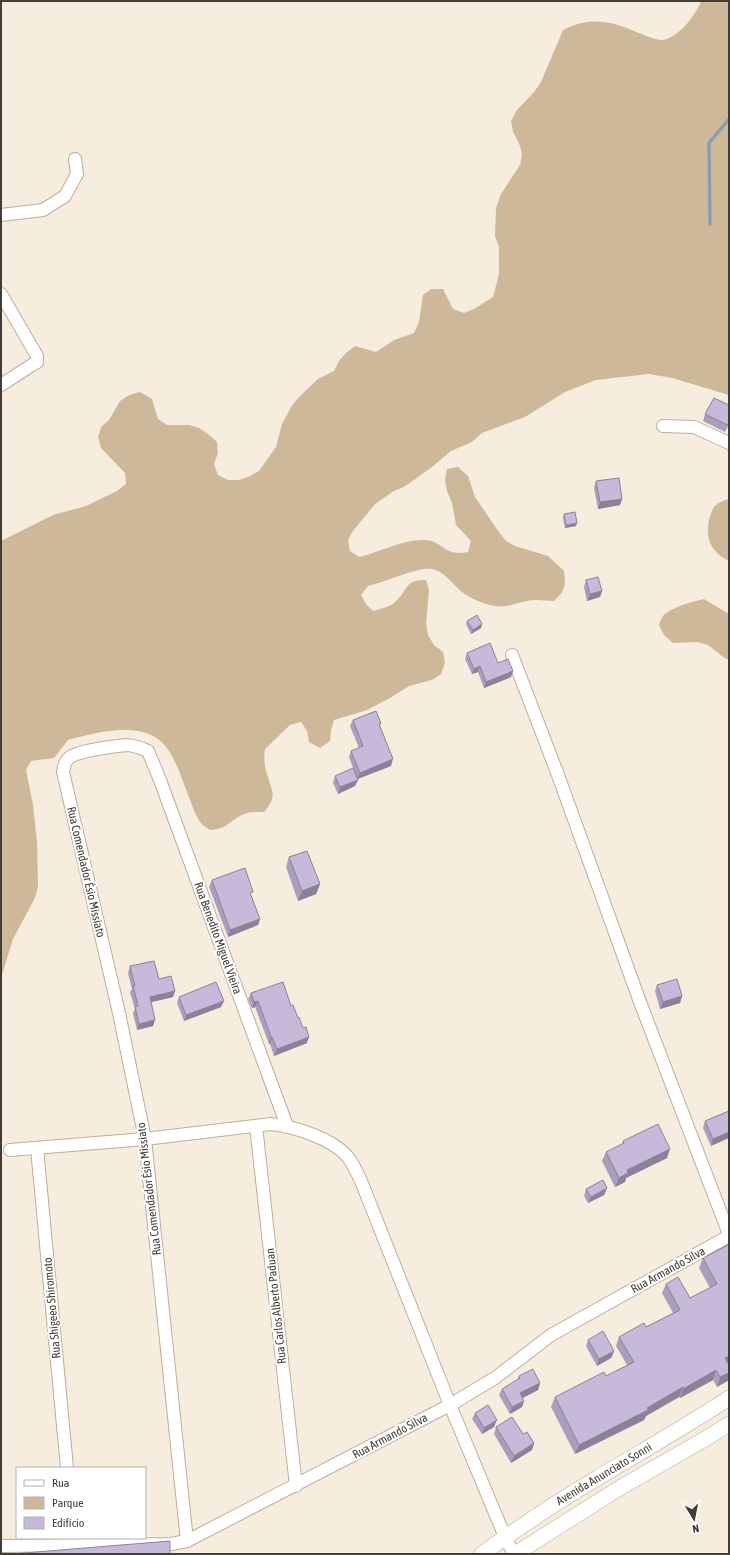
<svg xmlns="http://www.w3.org/2000/svg" width="730" height="1555" viewBox="0 0 730 1555" font-family="'Asap Condensed',sans-serif">
	<style>
		.green { fill: #cdb99a }
		.lines { fill: none; stroke-linecap: round; stroke-linejoin: round }
		.stream { stroke: #8e9aae; stroke-width: 3.5 }
		.minor-casing { stroke: #b9afa1; stroke-width: 14 }
		.tertiary-casing { stroke: #b9afa1; stroke-width: 16 }
		.minor { stroke: #fff; stroke-width: 12 }
		.tertiary { stroke: #fff; stroke-width: 15 }
		.wall { fill: #aa9fbb }
		.shaded-wall { fill: #8b8299 }
		.building { fill: #c6b9da; stroke: #8b8299 }
		.labels { text-anchor: middle; stroke-width: 4; stroke-linejoin: round; paint-order: stroke }
		.street-label { font-size: 12px; fill: #403c36; stroke: #fff }
	</style>
	<rect width="100%" height="100%" fill="#f7edde"/>
	<g class="green">
		<path d="M701 1H729V395L672 378 649 374 596 380 565 392 525 417 482 433 472 442 451 451 432 467 404 487 394 491 375 504 353 531 348 540 350 551 359 557C381 552 402 539 425 540 443 541 444 557 468 552L471 541 456 525 452 503 447 491 445 480 447 469 458 467 468 476 475 497 499 532 506 541 515 546 548 556 564 571C566 586 565 591 554 601 545 601 535 599 527 601 520 602 513 605 506 606 494 608 478 602 468 596 455 589 447 572 432 569 416 567 387 582 368 586L361 595 366 604 373 611C380 609 389 607 394 603 409 590 403 580 426 580L429 590 426 623 428 635 434 645 443 652 445 663 441 674 432 680 409 686 390 698 367 710 334 720 331 730 330 741 320 748 309 742 307 731 301 722 290 725 265 749C264 757 264 764 266 771 271 790 279 795 264 812 256 812 248 812 242 815 228 822 227 829 210 830 207 828 203 826 201 823 194 814 191 801 187 792 180 774 173 750 158 739 135 722 93 733 68 740L54 758 31 761 26 770 33 805 37 842 38 886 35 898 13 939 1 978V541L53 515 86 506 117 491 126 484 125 473 101 448 98 437 101 427 109 420 120 401 129 395 140 392 152 399 158 419 167 425H189L199 428 208 434 217 442 218 453 214 464 218 475 228 480H239L250 476 259 471 276 447 282 424 293 404 301 395 318 379 334 371 339 361 346 353 355 346 376 352 394 340 414 333 419 322 423 295 431 289H443L453 309 464 313 474 309 493 297 499 274V247L495 236 496 208 501 194 520 165 522 154 519 143 513 132 511 121 517 110 534 92 541 82 563 30C588 17 609 20 634 31 642 34 652 39 661 40 677 40 696 15 701 1Z"/>
		<path d="M729 499V561C720 557 711 549 709 539 706 530 709 513 715 506 719 502 724 500 729 499Z"/>
		<path d="M704 599 729 614V659H726L708 645 697 642 673 643 664 635 659 625C660 622 661 619 663 616 669 608 694 601 704 599Z"/>
	</g>
	<g class="lines">
		<polyline class="stream" points="710,224 709,143 729,119"/>
		<defs>
			<g id="minor">
				<polyline points="1,215 43,210 65,196 77,174 75,159"/>
				<polyline points="1,294 37,356 37,362 32,365 1,385"/>
				<polyline points="663,426 694,427 729,443"/>
				<polyline points="512,655 558,775 640,1002 729,1234"/>
				<polyline points="256,1126 296,1486"/>
				<polyline points="37,1148 67,1468"/>
				<path d="M10 1150 145 1139 271 1124C295 1127 331 1138 347 1156 353 1163 357 1173 361 1181L450 1405 505 1537 514 1554"/>
				<path d="M187 1541 145 1139 119 1013 63 772C64 767 64 762 69 758 76 751 115 746 126 745 134 745 141 748 148 751L160 780 287 1126"/>
				<polyline points="1,1546 171,1544 187,1541 450,1405 495,1378 551,1335 729,1236"/>
			</g>
			<g id="tertiary">
				<path d="M482 1554C518 1528 555 1503 594 1480 639 1453 685 1427 729 1398"/>
				<polyline points="515,1554 618,1489 710,1436 729,1424"/>
			</g>
		</defs>
		<use href="#minor" class="minor-casing"/>
		<use href="#tertiary" class="tertiary-casing"/>
		<use href="#minor" class="minor"/>
		<use href="#tertiary" class="tertiary"/>
	</g>
	<g class="wall">
		<polygon points="729,405 729,424 725,432 703,421 705,414"/>
		<polygon points="596,481 622,499 620,505 598,509 594,488"/>
		<polygon points="564,514 576,526 565,528 563,518"/>
		<polygon points="586,580 602,591 600,597 587,601 584,587"/>
		<polygon points="467,621 482,624 481,628 471,634 466,624"/>
		<polygon points="467,653 498,663 513,671 511,677 484,688 478,672 472,674 465,659"/>
		<polygon points="353,720 381,723 380,726 391,766 358,779 355,786 338,794 333,783 335,776 355,773 349,757 351,751 359,748 350,726"/>
		<polygon points="289,857 320,884 316,894 298,901 286,867"/>
		<polygon points="212,880 252,897 260,919 258,925 228,937 209,887"/>
		<polygon points="130,966 159,979 175,991 173,997 151,1002 155,1020 153,1026 137,1030 133,1013 135,1009 130,992 132,989 128,973"/>
		<polygon points="657,985 682,996 680,1003 660,1009 655,991"/>
		<polygon points="251,993 291,1006 307,1043 274,1056 270,1044 269,1044 255,1007 252,1008 248,999"/>
		<polygon points="179,997 221,1007 184,1021 177,1003"/>
		<polygon points="729,1111 711,1146 703,1128 705,1121"/>
		<polygon points="623,1141 667,1158 626,1178 625,1182 615,1187 602,1161 606,1152 622,1144"/>
		<polygon points="607,1188 604,1195 588,1203 584,1196 586,1189"/>
		<polygon points="728,1245 729,1380 717,1387 713,1380 680,1398 679,1397 646,1416 644,1420 575,1454 551,1407 555,1397 606,1376 627,1365 616,1346 619,1337 646,1327 673,1313 662,1293 666,1284 690,1298 710,1288 699,1268 703,1258"/>
		<polygon points="588,1340 614,1351 611,1358 597,1366 586,1346"/>
		<polygon points="519,1376 540,1383 538,1390 523,1398 522,1407 510,1414 499,1395 502,1389 517,1380"/>
		<polygon points="475,1413 494,1427 482,1434 472,1419"/>
		<polygon points="496,1427 523,1434 534,1443 532,1450 511,1463 494,1434"/>
	</g>
	<g class="shaded-wall">
		<polygon points="622,499 620,505 598,509 600,502"/>
		<polygon points="577,523 576,526 565,528 566,525"/>
		<polygon points="602,591 600,597 587,601 590,594"/>
		<polygon points="482,624 481,628 471,634 473,630"/>
		<polygon points="480,666 478,672 472,674 474,669"/>
		<polygon points="513,671 511,677 484,688 486,682"/>
		<polygon points="393,759 391,766 357,779 360,773"/>
		<polygon points="358,780 355,786 338,794 340,787"/>
		<polygon points="320,884 316,894 298,901 302,891"/>
		<polygon points="260,919 258,925 228,937 230,930"/>
		<polygon points="175,991 173,997 148,1003 150,997"/>
		<polygon points="682,996 680,1003 660,1009 663,1002"/>
		<polygon points="224,1001 221,1007 184,1021 186,1015"/>
		<polygon points="258,1001 255,1007 252,1008 254,1002"/>
		<polygon points="155,1020 153,1026 137,1030 139,1024"/>
		<polygon points="271,1037 272,1037 270,1044 269,1044"/>
		<polygon points="309,1037 307,1043 274,1056 277,1049"/>
		<polygon points="729,1132 729,1138 711,1146 713,1139"/>
		<polygon points="670,1149 667,1158 626,1178 625,1182 615,1187 619,1178 627,1170"/>
		<polygon points="607,1188 604,1195 588,1203 591,1197"/>
		<polygon points="614,1351 611,1358 597,1366 599,1359"/>
		<polygon points="729,1356 729,1364 722,1368 725,1358"/>
		<polygon points="716,1370 713,1380 680,1398 683,1389"/>
		<polygon points="729,1373 729,1380 717,1387 720,1377"/>
		<polygon points="540,1383 538,1390 518,1400 520,1393"/>
		<polygon points="683,1387 679,1397 646,1416 644,1420 575,1454 579,1445"/>
		<polygon points="524,1401 522,1407 510,1414 512,1407"/>
		<polygon points="497,1420 494,1427 482,1434 484,1428"/>
		<polygon points="534,1443 532,1450 511,1463 514,1456"/>
	</g>
	<g class="building">
		<polygon points="714,398 729,405 729,422 727,425 705,414"/>
		<polygon points="619,478 622,499 600,502 596,481"/>
		<polygon points="575,512 577,523 566,525 564,514"/>
		<polygon points="598,577 602,591 590,594 586,580"/>
		<polygon points="477,615 482,624 473,630 467,621"/>
		<polygon points="490,643 498,663 508,659 513,671 486,682 480,666 474,669 467,653"/>
		<polygon points="376,711 381,723 379,724 393,759 360,773 351,751 363,746 353,720"/>
		<polygon points="353,768 358,780 340,787 335,776"/>
		<polygon points="307,851 320,884 302,891 289,857"/>
		<polygon points="245,868 253,892 250,893 260,919 230,930 212,880"/>
		<polygon points="154,961 159,979 171,976 175,991 150,997 155,1020 139,1024 135,1007 138,1006 133,986 135,986 130,966"/>
		<polygon points="677,979 682,996 663,1002 657,985"/>
		<polygon points="216,982 224,1001 186,1015 179,997"/>
		<polygon points="283,982 291,1006 293,1005 298,1018 299,1017 303,1028 306,1027 309,1037 277,1049 272,1037 271,1037 258,1001 254,1002 251,993"/>
		<polygon points="729,1111 729,1132 713,1139 705,1121"/>
		<polygon points="658,1124 670,1149 627,1170 628,1173 619,1178 606,1152 624,1143 623,1141"/>
		<polygon points="603,1180 607,1188 591,1197 586,1189"/>
		<polygon points="728,1245 729,1246 729,1356 725,1358 729,1365 729,1373 720,1377 716,1370 683,1389 683,1387 647,1408 648,1410 579,1445 555,1397 604,1372 606,1376 634,1362 619,1337 644,1323 646,1327 680,1310 666,1284 678,1277 690,1298 717,1284 703,1258"/>
		<polygon points="603,1331 614,1351 599,1359 588,1340"/>
		<polygon points="533,1369 540,1383 520,1393 524,1401 512,1407 502,1389 520,1378 519,1376"/>
		<polygon points="488,1405 497,1420 484,1428 475,1413"/>
		<polygon points="512,1417 523,1434 527,1432 534,1443 514,1456 496,1427"/>
		<polygon points="170,1541 170,1554 12,1554"/>
	</g>
	<g class="labels">
		<g class="street-label">
			<text transform="translate(86 872) rotate(77)" y="4">Rua Comendador Ésio Missiato</text>
			<text transform="translate(218 938) rotate(70)" y="4">Rua Benedito Miguel Vieira</text>
			<text transform="translate(149 1189) rotate(-97)" y="4">Rua Comendador Ésio Missiato</text>
			<text transform="translate(668 1270) rotate(-29)" y="4">Rua Armando Silva</text>
			<text transform="translate(276 1306) rotate(-96)" y="4">Rua Carlos Alberto Paduan</text>
			<text transform="translate(52 1308) rotate(-95)" y="4">Rua Shigeeo Shiromoto</text>
			<text transform="translate(390 1436) rotate(-28)" y="4">Rua Armando Silva</text>
			<text transform="translate(604 1474) rotate(-31)" y="4">Avenida Anunciato Sonni</text>
		</g>
	</g>
	<rect width="730" height="1555" fill="none" stroke="#403c36" stroke-width="4"/>
	<rect x="16" y="1467" width="130" height="72" fill="#ffffff" stroke="#b3b1af"/>
	<rect x="24" y="1480" width="20" height="6" fill="#ffffff" stroke="#b3b1af"/>
	<text x="52" y="1487" font-size="12" fill="#403c36">Rua</text>
	<rect x="24" y="1497" width="20" height="12" fill="#cdb99a" stroke="#b3b1af"/>
	<text x="52" y="1507" font-size="12" fill="#403c36">Parque</text>
	<rect x="24" y="1517" width="20" height="12" fill="#c6b9da" stroke="#b3b1af"/>
	<text x="52" y="1527" font-size="12" fill="#403c36">Edifício</text>
	<g transform="translate(694 1519) rotate(170)" stroke="#ffffff" stroke-width="3" paint-order="stroke">
	<path d="M0-3L7 15L0 10L-7 15Z" fill="#403c36"/>
	<text y="-6" font-size="11" font-weight="bold" text-anchor="middle" fill="#403c36">N</text>
	</g>
</svg>
